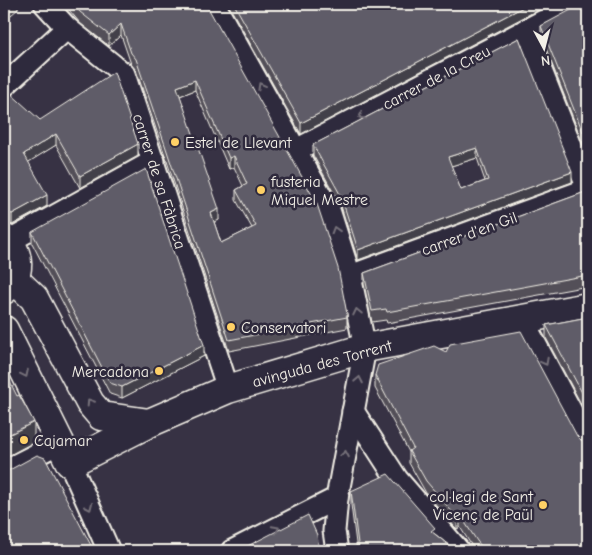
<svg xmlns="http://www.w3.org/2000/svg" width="592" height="555" viewBox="0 0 592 555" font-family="'Comic Neue',sans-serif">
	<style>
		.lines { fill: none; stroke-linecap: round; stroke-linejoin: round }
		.street-casing { stroke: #f4f1e8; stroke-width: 25 }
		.secondary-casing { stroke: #f4f1e8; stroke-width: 31 }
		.street { stroke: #2f2a3d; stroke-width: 21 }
		.secondary { stroke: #2f2a3d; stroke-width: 28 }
		.wall { fill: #524f59; stroke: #f4f1e8; fill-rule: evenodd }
		.shaded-wall { fill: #424048; stroke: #f4f1e8 }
		.building { fill: #5f5c67; stroke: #f4f1e8; fill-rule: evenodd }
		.oneway { stroke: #747079 }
		.poi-dot { fill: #ffd166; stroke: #2f2a3d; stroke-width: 2 }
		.labels { text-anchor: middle; stroke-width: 5; stroke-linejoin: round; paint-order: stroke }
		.street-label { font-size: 16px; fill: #f4f1e8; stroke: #2f2a3d }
		.poi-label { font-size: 16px; fill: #f4f1e8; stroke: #2f2a3d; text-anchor: start }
	</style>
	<rect width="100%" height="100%" fill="#373244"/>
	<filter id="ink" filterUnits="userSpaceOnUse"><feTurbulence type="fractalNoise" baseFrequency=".02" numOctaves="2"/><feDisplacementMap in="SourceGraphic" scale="10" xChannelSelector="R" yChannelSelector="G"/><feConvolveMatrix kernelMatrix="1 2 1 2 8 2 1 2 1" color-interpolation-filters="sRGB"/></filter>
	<g filter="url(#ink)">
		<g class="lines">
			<defs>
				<g id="street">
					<polyline points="45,4 67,28 124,74 228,389"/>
					<polyline points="214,4 329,210 350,276 365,348 337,498 334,531 337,551"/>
					<polyline points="4,86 67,28"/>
					<polyline points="296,150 576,4"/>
					<polyline points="8,242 154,161"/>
					<polyline points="350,276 588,189 525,30"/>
					<polyline points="522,319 588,443"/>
					<polyline points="353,411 397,479 459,551"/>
					<polyline points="70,463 109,551"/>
					<polyline points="4,471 59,443"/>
					<polyline points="232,551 337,498"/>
				</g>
				<g id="secondary">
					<path d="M4 238C21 251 22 277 4 290"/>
					<polyline points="14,279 34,298 90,403 101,416 149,423"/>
					<polyline points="4,330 70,463 149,423 228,389 365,348 588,307"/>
				</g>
			</defs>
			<use href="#street" class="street-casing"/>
			<use href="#secondary" class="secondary-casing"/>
			<use href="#street" class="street"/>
			<use href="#secondary" class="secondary"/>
		</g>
		<g class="wall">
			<path d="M64 4H206L347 314V328L229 351 165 155 136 70 131 64 121 35 109 46 80 23ZM195 90 229 169 234 167 243 186 236 190V200L252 228 221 243 214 222 219 220 180 96Z"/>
			<polygon points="228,4 549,4 301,134"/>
			<polygon points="588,4 588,156 541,36 541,26"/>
			<path d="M519 38 572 182 358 260 341 206 313 155V145ZM477 158 485 181 461 190 451 166Z"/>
			<polygon points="4,97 40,120 138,156 80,188 56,145 28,162 47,206 12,225 7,223 4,219"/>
			<polygon points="588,191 588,286 387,323 386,320 372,322 364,284 364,273"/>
			<polygon points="32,232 204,356 122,398 110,394 32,243"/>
			<polygon points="588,317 588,417 546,338 546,325"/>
			<polygon points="375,375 588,551 475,551 460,527 457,529 454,526 426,493 409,463 409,452 375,388"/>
			<polygon points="4,473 94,551 4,551"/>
			<polygon points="351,491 435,534 456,551 357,551 351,505"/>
		</g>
		<g class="shaded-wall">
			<polygon points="14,4 18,4 18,9 4,21 4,12"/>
			<polygon points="529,4 549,4 301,134 301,123"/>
			<polygon points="121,24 121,35 109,46 109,35"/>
			<polygon points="195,80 195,90 177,97 177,87"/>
			<polygon points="56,134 56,145 24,165 24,154"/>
			<polygon points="138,144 138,156 80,188 80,176"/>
			<polygon points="477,148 477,158 448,167 448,157"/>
			<polygon points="234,156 234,167 229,169 229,158"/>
			<polygon points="572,172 572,182 358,260 358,250"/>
			<polygon points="47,195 47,206 12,225 12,214"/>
			<polygon points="219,209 219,220 211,224 211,213"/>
			<polygon points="204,345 204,356 122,398 122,387"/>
			<polygon points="34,422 34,442 4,458 4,437"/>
			<polygon points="460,515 460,527 457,529 457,516"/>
		</g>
		<g class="building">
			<polygon points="4,4 14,4 4,12"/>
			<path d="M73 4H206L317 204 338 268 347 314V317L229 340 165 145 136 59 131 53 121 24 109 35 80 12ZM195 80 229 158 234 156 247 184 236 190 256 226 221 243 211 213 219 209 177 87Z"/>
			<polygon points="234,4 529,4 301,123"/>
			<polygon points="582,4 588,4 588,145 541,26"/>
			<path d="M519 38 572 172 358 250 341 196 313 145ZM477 148 488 180 461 190 448 157Z"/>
			<polygon points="114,72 138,144 80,176 56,134 24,154 47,195 12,214 7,212 4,207 4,97 9,92 40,120"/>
			<polygon points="146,169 204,345 122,387 110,383 32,232"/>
			<polygon points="588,191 588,275 387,312 386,309 372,311 364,273"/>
			<polygon points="588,317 588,404 546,325"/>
			<polygon points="521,331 577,436 582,441 588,441 588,551 485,551 477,541 460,515 457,516 454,514 426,481 409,451 413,448 375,375 378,365 434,346 446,352 450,344"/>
			<polygon points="4,370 17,396 19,395 34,422 4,437"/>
			<polygon points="37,455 45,458 94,551 7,551 4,544 4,473"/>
			<polygon points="388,474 435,528 431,531 456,551 359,551 351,491"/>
			<polygon points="308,515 317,535 319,551 238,551"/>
		</g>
		<defs><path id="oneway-chevron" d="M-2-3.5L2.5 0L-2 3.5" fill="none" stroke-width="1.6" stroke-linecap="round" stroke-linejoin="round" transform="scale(1.25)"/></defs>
		<g class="oneway">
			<use href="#oneway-chevron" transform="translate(261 86) rotate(-119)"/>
			<use href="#oneway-chevron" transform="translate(362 116) rotate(152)"/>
			<use href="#oneway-chevron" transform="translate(335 230) rotate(-107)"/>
			<use href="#oneway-chevron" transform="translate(357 312) rotate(-102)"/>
			<use href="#oneway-chevron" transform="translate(545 362) rotate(62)"/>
			<use href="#oneway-chevron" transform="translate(25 374) rotate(64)"/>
			<use href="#oneway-chevron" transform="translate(359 380) rotate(-79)"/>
			<use href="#oneway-chevron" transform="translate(90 402) rotate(-123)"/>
			<use href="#oneway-chevron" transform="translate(345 454) rotate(-80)"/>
			<use href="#oneway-chevron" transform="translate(89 507) rotate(66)"/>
			<use href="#oneway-chevron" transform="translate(276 529) rotate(-27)"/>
		</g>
	</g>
	<g class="poi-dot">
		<circle cx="175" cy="142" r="5"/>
		<circle cx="261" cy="190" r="5"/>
		<circle cx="231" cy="327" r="5"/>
		<circle cx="159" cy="371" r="5"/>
		<circle cx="24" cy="440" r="5"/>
		<circle cx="543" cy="505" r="5"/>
	</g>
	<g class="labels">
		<g class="street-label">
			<text transform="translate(436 77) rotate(-28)" y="6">carrer de la Creu</text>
			<text transform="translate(160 181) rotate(72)" y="6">carrer de sa Fàbrica</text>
			<text transform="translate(469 233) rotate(-20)" y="6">carrer d'en Gil</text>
			<text transform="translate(322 363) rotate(-15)" y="6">avinguda des Torrent</text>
		</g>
		<g class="poi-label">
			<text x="185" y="148">Estel de Llevant</text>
			<text x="271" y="187">fusteria<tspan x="271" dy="18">Miquel Mestre</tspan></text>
			<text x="241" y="333">Conservatori</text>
			<text x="149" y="377" text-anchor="end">Mercadona</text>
			<text x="34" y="446">Cajamar</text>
			<text x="533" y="502" text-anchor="end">col·legi de Sant<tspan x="533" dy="18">Vicenç de Paül</tspan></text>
		</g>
	</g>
	<rect width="592" height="555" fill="none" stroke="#2f2a3d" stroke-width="20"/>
	<rect x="10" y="10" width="572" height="535" fill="none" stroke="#f4f1e8" stroke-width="2" filter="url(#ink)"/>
	<g transform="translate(544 48) rotate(173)" stroke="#2f2a3d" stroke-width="4" paint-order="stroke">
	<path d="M0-4L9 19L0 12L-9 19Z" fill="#f4f1e8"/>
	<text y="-8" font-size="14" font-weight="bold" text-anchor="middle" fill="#f4f1e8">N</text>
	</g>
</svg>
